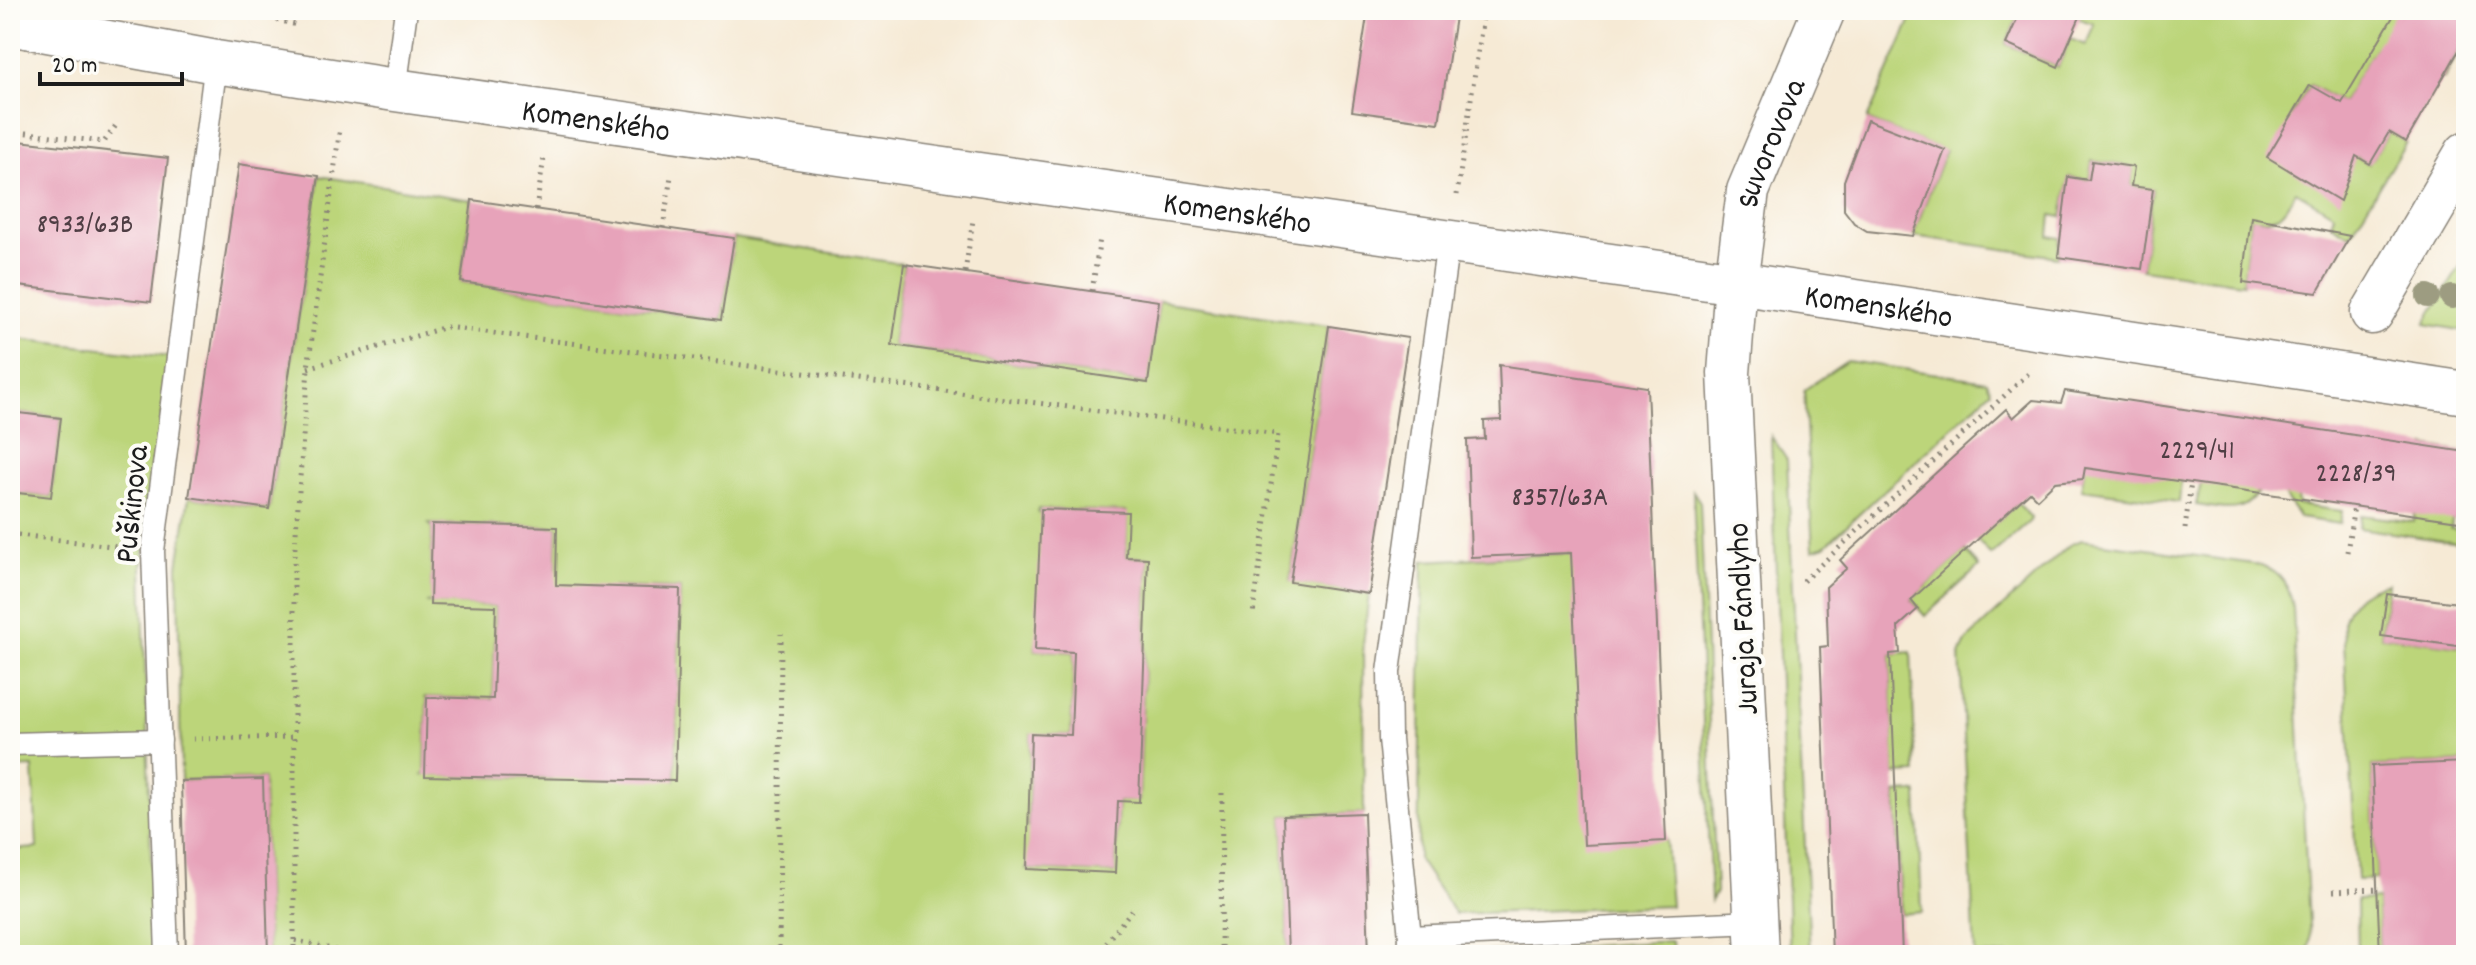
<svg xmlns="http://www.w3.org/2000/svg" width="2476" height="965" viewBox="0 0 2476 965" font-family="Dekko,sans-serif">
	<style>
		.green { fill: #bcd57a; stroke: #6c784b; stroke-width: 2; fill-rule: evenodd }
		.building { fill: #e7a3ba }
		.lines { fill: none; stroke-linecap: round; stroke-linejoin: round }
		.service-casing { stroke: #898378; stroke-width: 25 }
		.minor-casing { stroke: #898378; stroke-width: 45 }
		.path { stroke: #898378; stroke-width: 5; stroke-dasharray: 2 6; stroke-linecap: butt }
		.service { stroke: #fff; stroke-width: 22 }
		.minor { stroke: #fff; stroke-width: 42 }
		.tree { fill: #9d9c81 }
		.labels { text-anchor: middle; stroke-width: 8; stroke-linejoin: round; paint-order: stroke }
		.number-label { font-size: 28px; fill: #4f3e44 }
		.street-label { font-size: 32px; fill: #1c1c1c; stroke: #fdfcf7 }
	</style>
	<rect width="100%" height="100%" fill="#fdfcf7"/>
	<filter id="ink" filterUnits="userSpaceOnUse"><feTurbulence type="fractalNoise" baseFrequency=".0125" numOctaves="2"/><feDisplacementMap in="SourceGraphic" scale="16" xChannelSelector="R" yChannelSelector="G"/><feConvolveMatrix kernelMatrix="1 2 1 2 8 2 1 2 1" color-interpolation-filters="sRGB"/></filter>
	<filter id="wash" filterUnits="userSpaceOnUse"><feTurbulence type="fractalNoise" baseFrequency=".006" numOctaves="4" result="noise"/><feDisplacementMap in="SourceGraphic" scale="32" xChannelSelector="R" yChannelSelector="G"/><feGaussianBlur stdDeviation="1.8" result="paint"/><feColorMatrix in="noise" values="0 0 0 0 0 0 0 0 0 0 0 0 0 0 0 0 0 1.4 0 .05"/><feComposite in="paint" operator="in"/></filter>
	<g filter="url(#wash)">
		<rect width="100%" height="100%" fill="#f6ead5"/>
		<g class="green">
			<path d="M1915 10H2021L2006 44 2058 67 2070 39 2086 45 2094 24 2069 15 2071 10H2411L2464 41 2444 79 2397 51 2376 47 2342 103 2310 85 2291 117 2369 164 2389 132 2406 142 2350 235 2331 224 2334 214 2296 191C2282 214 2279 223 2251 218L2243 283 2142 269 2153 190 2131 186 2133 167 2092 161 2089 180 2069 177 2062 217 2051 215 2049 236 2060 238 2058 257 1913 236 1945 151 1867 120Z"/>
			<path d="M319 176 472 200 461 282 721 320 734 238 904 264 892 345 1147 383 1159 301 1329 326 1290 581 1369 594 1363 645 1364 813 1283 816 1288 955H268L263 779 181 781 178 566 189 497 269 509ZM1038 509 1127 512 1126 557 1148 558 1139 801H1118L1115 873 1026 869 1027 866 1038 867 1028 825 1031 734 1071 735 1074 652 1035 650 1056 514 1038 513ZM429 524 557 527 556 569 532 568 552 738 551 779 422 775 425 774 427 698 424 697 493 699 496 606 426 603 431 602 432 527ZM614 587 680 589 675 781Z"/>
			<polygon points="2466,257 2466,331 2425,324"/>
			<polygon points="10,338 170,357 142,567 154,955 10,955 10,850 37,848 33,767 10,768 10,492 51,497 61,418 10,412"/>
			<polygon points="1847,361 1987,381 1991,391 1825,546 1813,550 1804,390"/>
			<polygon points="1771,436 1787,460 1810,955 1790,955"/>
			<polygon points="2426,446 2461,452 2451,529 2466,531 2466,544 2359,528 2361,515 2414,522"/>
			<polygon points="2085,467 2181,480 2179,502 2081,489"/>
			<path d="M2201 483 2262 484C2247 517 2226 509 2196 505Z"/>
			<polygon points="2285,484 2297,497 2298,505 2342,511 2340,524 2300,518 2285,497"/>
			<polygon points="1693,491 1700,502 1716,892 1711,901"/>
			<polygon points="2018,503 2031,518 2030,521 1991,555 1976,539"/>
			<path d="M2082 540 2261 565C2282 573 2290 587 2293 609L2310 943 2307 955H1975L1960 654 1967 640 2069 545Z"/>
			<polygon points="1965,550 1979,567 1925,616 1911,600"/>
			<polygon points="1571,553 1666,841 1671,906 1455,914 1418,859 1423,561"/>
			<path d="M2388 583 2381 636 2466 647V762L2372 766 2377 879 2357 880 2343 623C2350 596 2363 590 2388 583Z"/>
			<polygon points="1911,652 1916,773 1894,774 1890,654"/>
			<polygon points="1917,792 1922,912 1901,914 1896,793"/>
			<polygon points="2378,899 2380,955 2358,955 2357,900"/>
			<polygon points="1672,941 1673,955 1435,955"/>
		</g>
		<g id="blocks">
			<g class="building">
				<polygon points="1368,10 1456,10 1439,123 1352,111"/>
				<polygon points="2021,10 2083,10 2058,67 2006,44"/>
				<polygon points="2397,10 2466,10 2466,38 2406,142 2389,132 2370,164 2356,156 2340,201 2267,157 2310,85 2342,103"/>
				<polygon points="1867,120 1945,150 1913,236 1867,231 1854,223 1844,210 1844,181"/>
				<polygon points="10,140 168,158 151,302 10,285"/>
				<polygon points="2092,161 2134,167 2131,186 2153,189 2142,269 2058,257 2068,177 2089,180"/>
				<polygon points="239,164 319,176 269,509 189,497"/>
				<polygon points="472,200 734,238 721,320 461,282"/>
				<polygon points="2251,217 2350,236 2317,293 2243,283"/>
				<polygon points="904,264 1159,301 1148,383 892,345"/>
				<polygon points="1329,326 1408,338 1369,594 1290,582"/>
				<polygon points="1499,365 1647,387 1666,841 1584,845 1571,553 1471,557 1467,440 1485,439 1484,421 1501,420"/>
				<polygon points="2065,391 2466,452 2466,522 2085,468 2083,479 2055,482 2037,499 2030,492 1911,600 1918,609 1898,627 1900,653 1890,654 1902,955 1832,955 1820,647 1828,646 1826,587 1847,568 1840,560 2006,409 2013,418 2033,400 2061,403"/>
				<polygon points="10,412 61,418 51,497 10,492"/>
				<polygon points="1041,509 1128,512 1126,557 1148,558 1139,802 1118,801 1115,873 1027,869 1031,733 1071,735 1074,652 1035,650"/>
				<polygon points="432,524 557,527 556,585 680,589 675,781 425,776 427,697 493,699 496,606 430,604"/>
				<polygon points="2387,594 2466,604 2466,647 2381,636"/>
				<polygon points="2466,762 2466,851 2462,852 2466,955 2380,955 2372,766"/>
				<polygon points="263,779 268,955 186,955 181,781"/>
				<polygon points="1364,813 1369,955 1288,955 1283,816"/>
			</g>
		</g>
	</g>
	<g filter="url(#ink)">
		<use href="#blocks" fill-opacity="0" stroke="#898378" stroke-width="2"/>
		<g class="lines">
			<defs>
				<g id="service">
					<polyline points="395,90 406,10"/>
					<polyline points="10,744 160,740"/>
					<polyline points="1410,937 1755,922"/>
					<polyline points="167,955 153,551 216,62"/>
					<polyline points="1409,955 1410,937 1390,739 1389,672 1448,242"/>
				</g>
				<g id="minor">
					<path id="s1" d="M10 24 216 62 395 90 1736 283 2466 393"/>
					<polyline points="2372,313 2466,153"/>
					<path id="s2" d="M1757 955 1729 373 1736 283 1748 191 1824 10"/>
				</g>
			</defs>
			<use href="#service" class="service-casing"/>
			<use href="#minor" class="minor-casing"/>
			<g class="path">
				<polyline points="238,10 297,25"/>
				<polyline points="10,131 104,142 117,124"/>
				<polyline points="1457,195 1484,10"/>
				<polyline points="536,209 544,158"/>
				<polyline points="663,228 671,176"/>
				<polyline points="965,272 973,220"/>
				<polyline points="1092,291 1100,238"/>
				<polyline points="308,368 446,327 1278,434 1253,614"/>
				<polyline points="2185,529 2191,482"/>
				<polyline points="10,534 120,547"/>
				<polyline points="2347,552 2354,506"/>
				<polyline points="1803,581 2028,374"/>
				<polyline points="193,739 295,737"/>
				<polyline points="2464,886 2466,886"/>
				<polyline points="2333,891 2378,889"/>
				<polyline points="294,940 294,560 308,368 340,127"/>
				<polyline points="294,955 294,940 356,955"/>
				<polyline points="779,955 781,634"/>
				<polyline points="1096,955 1132,910"/>
				<polyline points="1221,955 1222,793"/>
			</g>
			<use href="#service" class="service"/>
			<use href="#minor" class="minor"/>
		</g>
		<g class="tree">
			<circle cx="2428" cy="296" r="12"/>
			<circle cx="2452" cy="297" r="12"/>
		</g>
	</g>
	<g class="labels">
		<g class="number-label">
			<text x="85" y="232">8933/63B</text>
			<text x="2197" y="458">2229/41</text>
			<text x="2356" y="481">2228/39</text>
			<text x="1560" y="505">8357/63A</text>
		</g>
		<g class="street-label">
			<text dy="11" stroke="none"><textPath href="#s1" startOffset="594">Komenského</textPath></text>
			<text dy="11" stroke="none"><textPath href="#s2" startOffset="818">Suvorovova</textPath></text>
			<text dy="11" stroke="none"><textPath href="#s1" startOffset="1242">Komenského</textPath></text>
			<text dy="11" stroke="none"><textPath href="#s1" startOffset="1890">Komenského</textPath></text>
			<text transform="translate(130 504) rotate(-84)" y="11">Puškinova</text>
			<text transform="translate(1741 619) rotate(-93)" y="11">Juraja Fándlyho</text>
		</g>
	</g>
	<rect width="2476" height="965" fill="none" stroke="#fdfcf7" stroke-width="40"/>
	<path d="M40 72v12h142v-12" fill="none" stroke="#1c1c1c" stroke-width="4"/>
	<text x="52" y="72" font-size="24" fill="#1c1c1c" stroke="#fdfcf7" stroke-width="6" paint-order="stroke">20 m</text>
</svg>
